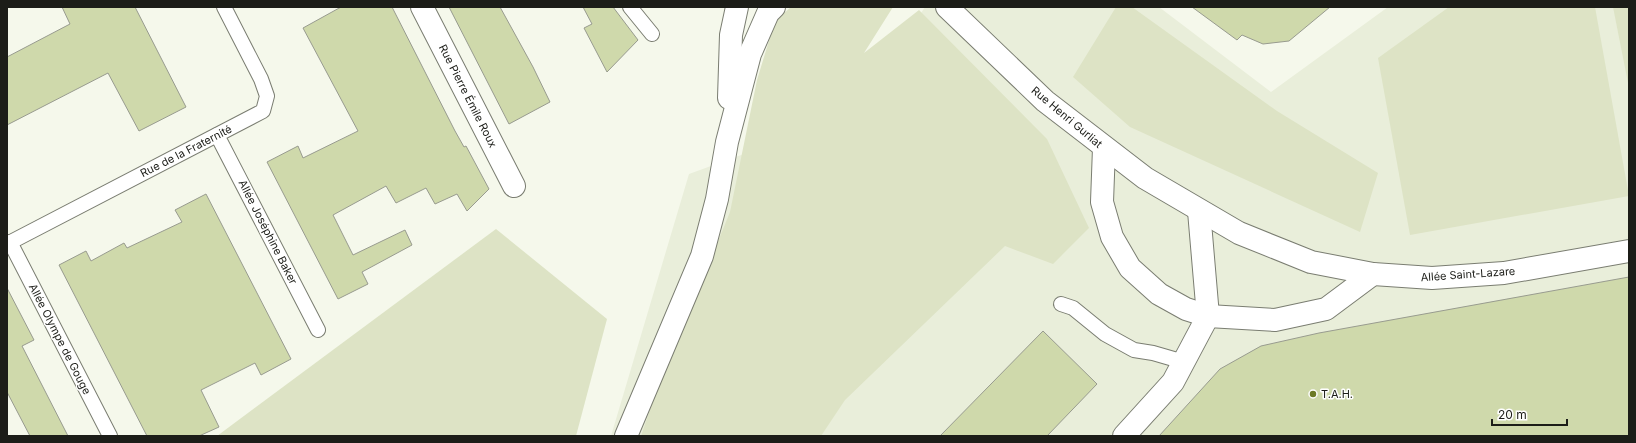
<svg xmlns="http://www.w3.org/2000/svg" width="1636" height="443" viewBox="0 0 1636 443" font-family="Inter,sans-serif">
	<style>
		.built { fill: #e9eeda }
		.green { fill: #dde3c5 }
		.building { fill: #cfd9ab; stroke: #989b8f }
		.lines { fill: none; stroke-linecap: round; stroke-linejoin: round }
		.lane-casing { stroke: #7a7d71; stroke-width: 16 }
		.street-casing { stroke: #7a7d71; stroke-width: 24 }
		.secondary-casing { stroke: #7a7d71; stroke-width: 24 }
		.lane { stroke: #fff; stroke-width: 14 }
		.street { stroke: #fff; stroke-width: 22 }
		.secondary { stroke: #fff; stroke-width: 22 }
		.poi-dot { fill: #6d7a26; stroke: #fff; stroke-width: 1.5 }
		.labels { text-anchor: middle; stroke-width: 3; stroke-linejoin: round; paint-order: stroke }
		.street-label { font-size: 11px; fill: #1c1d18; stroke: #fff }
		.poi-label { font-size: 11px; fill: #1c1d18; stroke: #fff; text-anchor: start }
	</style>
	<rect width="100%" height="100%" fill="#f5f8eb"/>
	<polygon class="built" points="925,7 1159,7 1271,92 1388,7 1629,7 1629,436 611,436 689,174 854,114"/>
	<g class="green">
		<polygon points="791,7 893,7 864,53 919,10 1047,139 1089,228 1053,264 1005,246 845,400 821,436 641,436 653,401 730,212 757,80 775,21"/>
		<polygon points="1116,7 1132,7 1277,111 1378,173 1360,232 1130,127 1073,77"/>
		<polygon points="1449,7 1595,7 1629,196 1410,235 1378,58"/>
		<polygon points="1613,7 1629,7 1629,88"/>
		<polygon points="496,229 607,319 576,436 217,436"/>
	</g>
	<g class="building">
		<polygon points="62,7 135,7 186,107 139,131 108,73 7,125 7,57 70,24"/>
		<polygon points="341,7 392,7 455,131 464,147 466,146 489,189 467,211 457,194 435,204 426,188 396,203 386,186 333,215 353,255 405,230 412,245 362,272 368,284 338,299 267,162 298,146 303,158 358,131 303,28"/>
		<polygon points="449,7 500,7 533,67 550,102 509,124"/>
		<polygon points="583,7 613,7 638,40 607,72 584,28 592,24"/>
		<polygon points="1192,7 1330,7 1289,41 1263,44 1242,35 1237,40"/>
		<polygon points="206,194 291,359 261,375 255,363 201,390 219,427 199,436 147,436 59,265 86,251 91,261 124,243 127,248 182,222 175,210"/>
		<polygon points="1629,277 1629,436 1159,436 1220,369 1261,346 1319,333"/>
		<polygon points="7,288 34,340 22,346 68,436 30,436 7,392"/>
		<polygon points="1043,331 1097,384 1047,436 940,436"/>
	</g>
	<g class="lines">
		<defs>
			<g id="lane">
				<polyline points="630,7 652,34"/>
				<polyline points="217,135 318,330"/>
				<polyline points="10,242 110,436"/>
				<polyline points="7,244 263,111 267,96 261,79 224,7"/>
				<polyline points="1061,304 1073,308 1105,334 1134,350 1153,353 1184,362"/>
			</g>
			<g id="street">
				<polyline points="422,7 514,186"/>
				<polyline points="947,7 1045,101 1145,178 1239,233 1311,262 1373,274 1432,278 1504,273 1629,251"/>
				<polyline points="1104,148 1102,202 1112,237 1130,268 1159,294 1186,309 1208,316 1275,320 1326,309 1373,274"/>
				<polyline points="1124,436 1173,382 1208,316 1199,211"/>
			</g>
			<g id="secondary">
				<polyline points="729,98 731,35 737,7"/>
				<polyline points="626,436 702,256 717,199 727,142 750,54 768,13 774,7"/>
			</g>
		</defs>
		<use href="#lane" class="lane-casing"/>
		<use href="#street" class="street-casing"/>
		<use href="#secondary" class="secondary-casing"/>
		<use href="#lane" class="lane"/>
		<use href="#street" class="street"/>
		<use href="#secondary" class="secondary"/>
	</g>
	<circle class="poi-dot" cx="1313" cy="394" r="4"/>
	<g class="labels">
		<g class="street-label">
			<text transform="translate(468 96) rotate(63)" y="4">Rue Pierre Émile Roux</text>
			<text transform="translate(1067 117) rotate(40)" y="4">Rue Henri Gurliat</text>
			<text transform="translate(186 151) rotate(-27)" y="4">Rue de la Fraternité</text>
			<text transform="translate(268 232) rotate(63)" y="4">Allée Joséphine Baker</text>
			<text transform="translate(1468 274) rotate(-4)" y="4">Allée Saint-Lazare</text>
			<text transform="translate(60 339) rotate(63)" y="4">Allée Olympe de Gouge</text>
		</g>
		<g class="poi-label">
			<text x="1321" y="398">T.A.H.</text>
		</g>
	</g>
	<rect width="1636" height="443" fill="none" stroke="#1c1d18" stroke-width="16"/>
	<path d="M1492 419v6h75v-6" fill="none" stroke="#1c1d18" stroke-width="2"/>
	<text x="1498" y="419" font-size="12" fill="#1c1d18" stroke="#ffffff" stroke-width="3" paint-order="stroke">20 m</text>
</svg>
